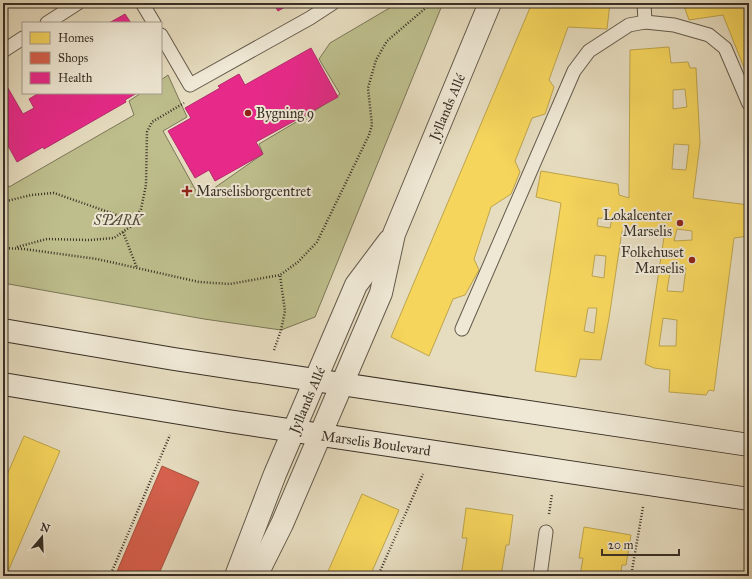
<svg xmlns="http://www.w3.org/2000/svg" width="752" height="579" viewBox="0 0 752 579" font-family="'IM FELL Great Primer',serif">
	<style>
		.green { fill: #bdbe8c; stroke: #7b7759 }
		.homes { fill: #f6d55c; stroke: #bda44c; fill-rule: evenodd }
		.shops { fill: #d6604d; stroke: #a75241 }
		.health { fill: #e7298a; stroke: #b32b6c }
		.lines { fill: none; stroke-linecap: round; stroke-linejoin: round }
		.service-casing { stroke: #645b4c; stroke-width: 15 }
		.tertiary-casing { stroke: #645b4c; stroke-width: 24 }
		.secondary-casing { stroke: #393026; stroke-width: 24 }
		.path { stroke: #393026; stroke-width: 2.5; stroke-dasharray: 1 2; stroke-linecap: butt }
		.service { stroke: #efe8d5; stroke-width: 13 }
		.tertiary { stroke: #efe8d5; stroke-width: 22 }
		.secondary { stroke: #efe8d5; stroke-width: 22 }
		.poi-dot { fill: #8f2418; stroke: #efe8d5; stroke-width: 1.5 }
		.labels { text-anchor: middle; stroke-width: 4; stroke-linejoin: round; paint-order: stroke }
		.street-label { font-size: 14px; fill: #393026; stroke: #efe8d5 }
		.poi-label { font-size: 14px; fill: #393026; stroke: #efe8d5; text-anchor: start }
		.park-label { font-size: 14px; font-style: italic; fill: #534c3a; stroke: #efe8d5 }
	</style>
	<rect width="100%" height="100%" fill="#e6dcbf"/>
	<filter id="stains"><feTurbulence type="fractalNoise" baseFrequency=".005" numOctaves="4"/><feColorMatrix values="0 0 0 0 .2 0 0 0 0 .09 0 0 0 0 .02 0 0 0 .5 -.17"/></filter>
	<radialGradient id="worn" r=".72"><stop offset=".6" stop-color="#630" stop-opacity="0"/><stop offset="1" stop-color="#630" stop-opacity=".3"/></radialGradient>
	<polygon class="green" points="398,3 443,3 315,317 281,330 204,319 3,283 3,178 9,187 134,115 129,101 141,93 161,93 161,80 168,75 187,117 163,131 200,198 263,154 259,144 313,112 340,94 319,59 330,43"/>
	<g class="homes">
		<polygon points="532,3 610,3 607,29 568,27 549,80 554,87 545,114 532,118 515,161 520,172 511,194 491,207 474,259 479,270 465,295 453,299 429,356 391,337"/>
		<polygon points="683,3 749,3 749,80 723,15 689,20"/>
		<path d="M669 47 671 63 688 62 690 68H696L700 143 693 198 749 205V236L734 238 714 391 709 390 706 395 669 392 670 370 654 368 645 364 664 237 622 231 609 318 601 360 580 359 576 377 535 371 561 203 536 197 541 171 618 184 619 195 629 198 630 50ZM685 89 687 107 673 109V90ZM674 144 689 145 686 170 672 169ZM598 218 612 219 610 228 597 226ZM677 229 692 231V240L674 241ZM595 255 606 256 604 278 592 276ZM671 266 686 268 683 292 667 291ZM588 308H597L594 333 584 331ZM663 318 677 320 676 346H659Z"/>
		<polygon points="24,436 60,451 6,576 3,576 3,484"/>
		<polygon points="362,494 399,510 370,576 326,576"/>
		<polygon points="466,508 513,515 509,545 506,545 501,576 461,576 467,538 462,538"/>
		<polygon points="584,527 631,535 626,565 622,565 620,576 580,576 583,558 579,558"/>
	</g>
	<polygon class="shops" points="162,466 199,482 158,576 115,576"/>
	<g class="health">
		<polygon points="273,3 292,3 278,11"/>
		<polygon points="125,14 131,23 109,23"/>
		<polygon points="311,48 338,97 256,142 263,154 215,181 209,170 195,178 168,131 191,118 185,108 220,88 218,86 239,74 245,85"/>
		<polygon points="5,83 23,114 34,108 29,99 39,93 137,93 125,100 126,102 44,149 43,147 17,162 6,142 3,144 3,84"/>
	</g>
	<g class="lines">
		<defs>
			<g id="service">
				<polyline points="142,3 154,23"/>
				<polyline points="644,3 645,22"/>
				<polyline points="47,23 78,3"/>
				<polyline points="161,35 190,85 310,18 333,3"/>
				<polyline points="3,51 23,38"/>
				<polyline points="462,329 574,71 589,51 629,25 645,22 674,25 709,35 725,48 749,104"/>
				<polyline points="540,576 546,532"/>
			</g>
			<g id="tertiary">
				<polyline points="236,576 275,474 356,285 389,241"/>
				<polyline points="256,576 282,524 381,293 394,234 490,3"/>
			</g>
			<g id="secondary">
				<polyline points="3,330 174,359 749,445"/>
				<polyline points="3,384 228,421 749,499"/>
			</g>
		</defs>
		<use href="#service" class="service-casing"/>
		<use href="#tertiary" class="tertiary-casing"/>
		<use href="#secondary" class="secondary-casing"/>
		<g class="path">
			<polyline points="3,202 31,195 54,193 134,221"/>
			<polyline points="123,232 137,268"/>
			<polyline points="17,247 47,239 90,240 114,238 130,227 141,209 146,185 147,132 152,122 184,103"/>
			<polyline points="3,248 24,249 97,259 199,282 230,284 280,275 298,262 317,242 369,135 372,125 368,88 376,60 387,41 428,6 429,3"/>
			<polyline points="274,350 281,330 285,311 280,275"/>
			<polyline points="549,514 552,494"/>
			<polyline points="110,576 170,435"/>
			<polyline points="378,576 423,474"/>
			<polyline points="631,576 643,507"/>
		</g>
		<use href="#service" class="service"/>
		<use href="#tertiary" class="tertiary"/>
		<use href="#secondary" class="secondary"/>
	</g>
	<g class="poi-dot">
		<circle cx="248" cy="113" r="4"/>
		<path d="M185 185h4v4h4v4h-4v4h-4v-4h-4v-4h4z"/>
		<circle cx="680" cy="223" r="4"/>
		<circle cx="692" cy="260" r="4"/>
	</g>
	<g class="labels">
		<g class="street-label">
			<text transform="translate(447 107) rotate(-67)" y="5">Jyllands Allé</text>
			<text transform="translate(307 400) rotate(-67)" y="5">Jyllands Allé</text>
			<text transform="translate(376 443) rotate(8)" y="5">Marselis Boulevard</text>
		</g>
		<g class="poi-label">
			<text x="256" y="118">Bygning 9</text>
			<text x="196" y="196">Marselisborgcentret</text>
			<text x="672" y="220" text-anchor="end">Lokalcenter<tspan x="672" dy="16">Marselis</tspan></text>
			<text x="684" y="257" text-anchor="end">Folkehuset<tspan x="684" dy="16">Marselis</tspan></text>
		</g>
		<g class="park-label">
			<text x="118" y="225">SPARK</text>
		</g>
	</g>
	<rect width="752" height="579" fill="none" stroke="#e6dcbf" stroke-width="16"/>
	<rect x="4" y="4" width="744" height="571" fill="none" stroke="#393026" stroke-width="2"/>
	<rect x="8" y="8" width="736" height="563" fill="none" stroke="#393026"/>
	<rect x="22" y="22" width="140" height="72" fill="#efe8d5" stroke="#a69e8f"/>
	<rect x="30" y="32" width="20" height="12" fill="#f6d55c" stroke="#a69e8f"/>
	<text x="58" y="42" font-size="12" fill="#393026">Homes</text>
	<rect x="30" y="52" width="20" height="12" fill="#d6604d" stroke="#a69e8f"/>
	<text x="58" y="62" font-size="12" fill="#393026">Shops</text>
	<rect x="30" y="72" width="20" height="12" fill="#e7298a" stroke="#a69e8f"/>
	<text x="58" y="82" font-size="12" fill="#393026">Health</text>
	<g transform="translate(42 537) rotate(19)" stroke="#efe8d5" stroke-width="3" paint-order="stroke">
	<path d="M0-3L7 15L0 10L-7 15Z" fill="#393026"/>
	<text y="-6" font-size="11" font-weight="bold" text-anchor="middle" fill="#393026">N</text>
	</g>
	<path d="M602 549v6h77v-6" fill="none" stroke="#393026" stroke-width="2"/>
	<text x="608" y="549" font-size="12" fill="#393026" stroke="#efe8d5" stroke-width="3" paint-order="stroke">20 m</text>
	<rect width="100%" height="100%" filter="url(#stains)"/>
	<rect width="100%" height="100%" fill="url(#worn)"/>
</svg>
